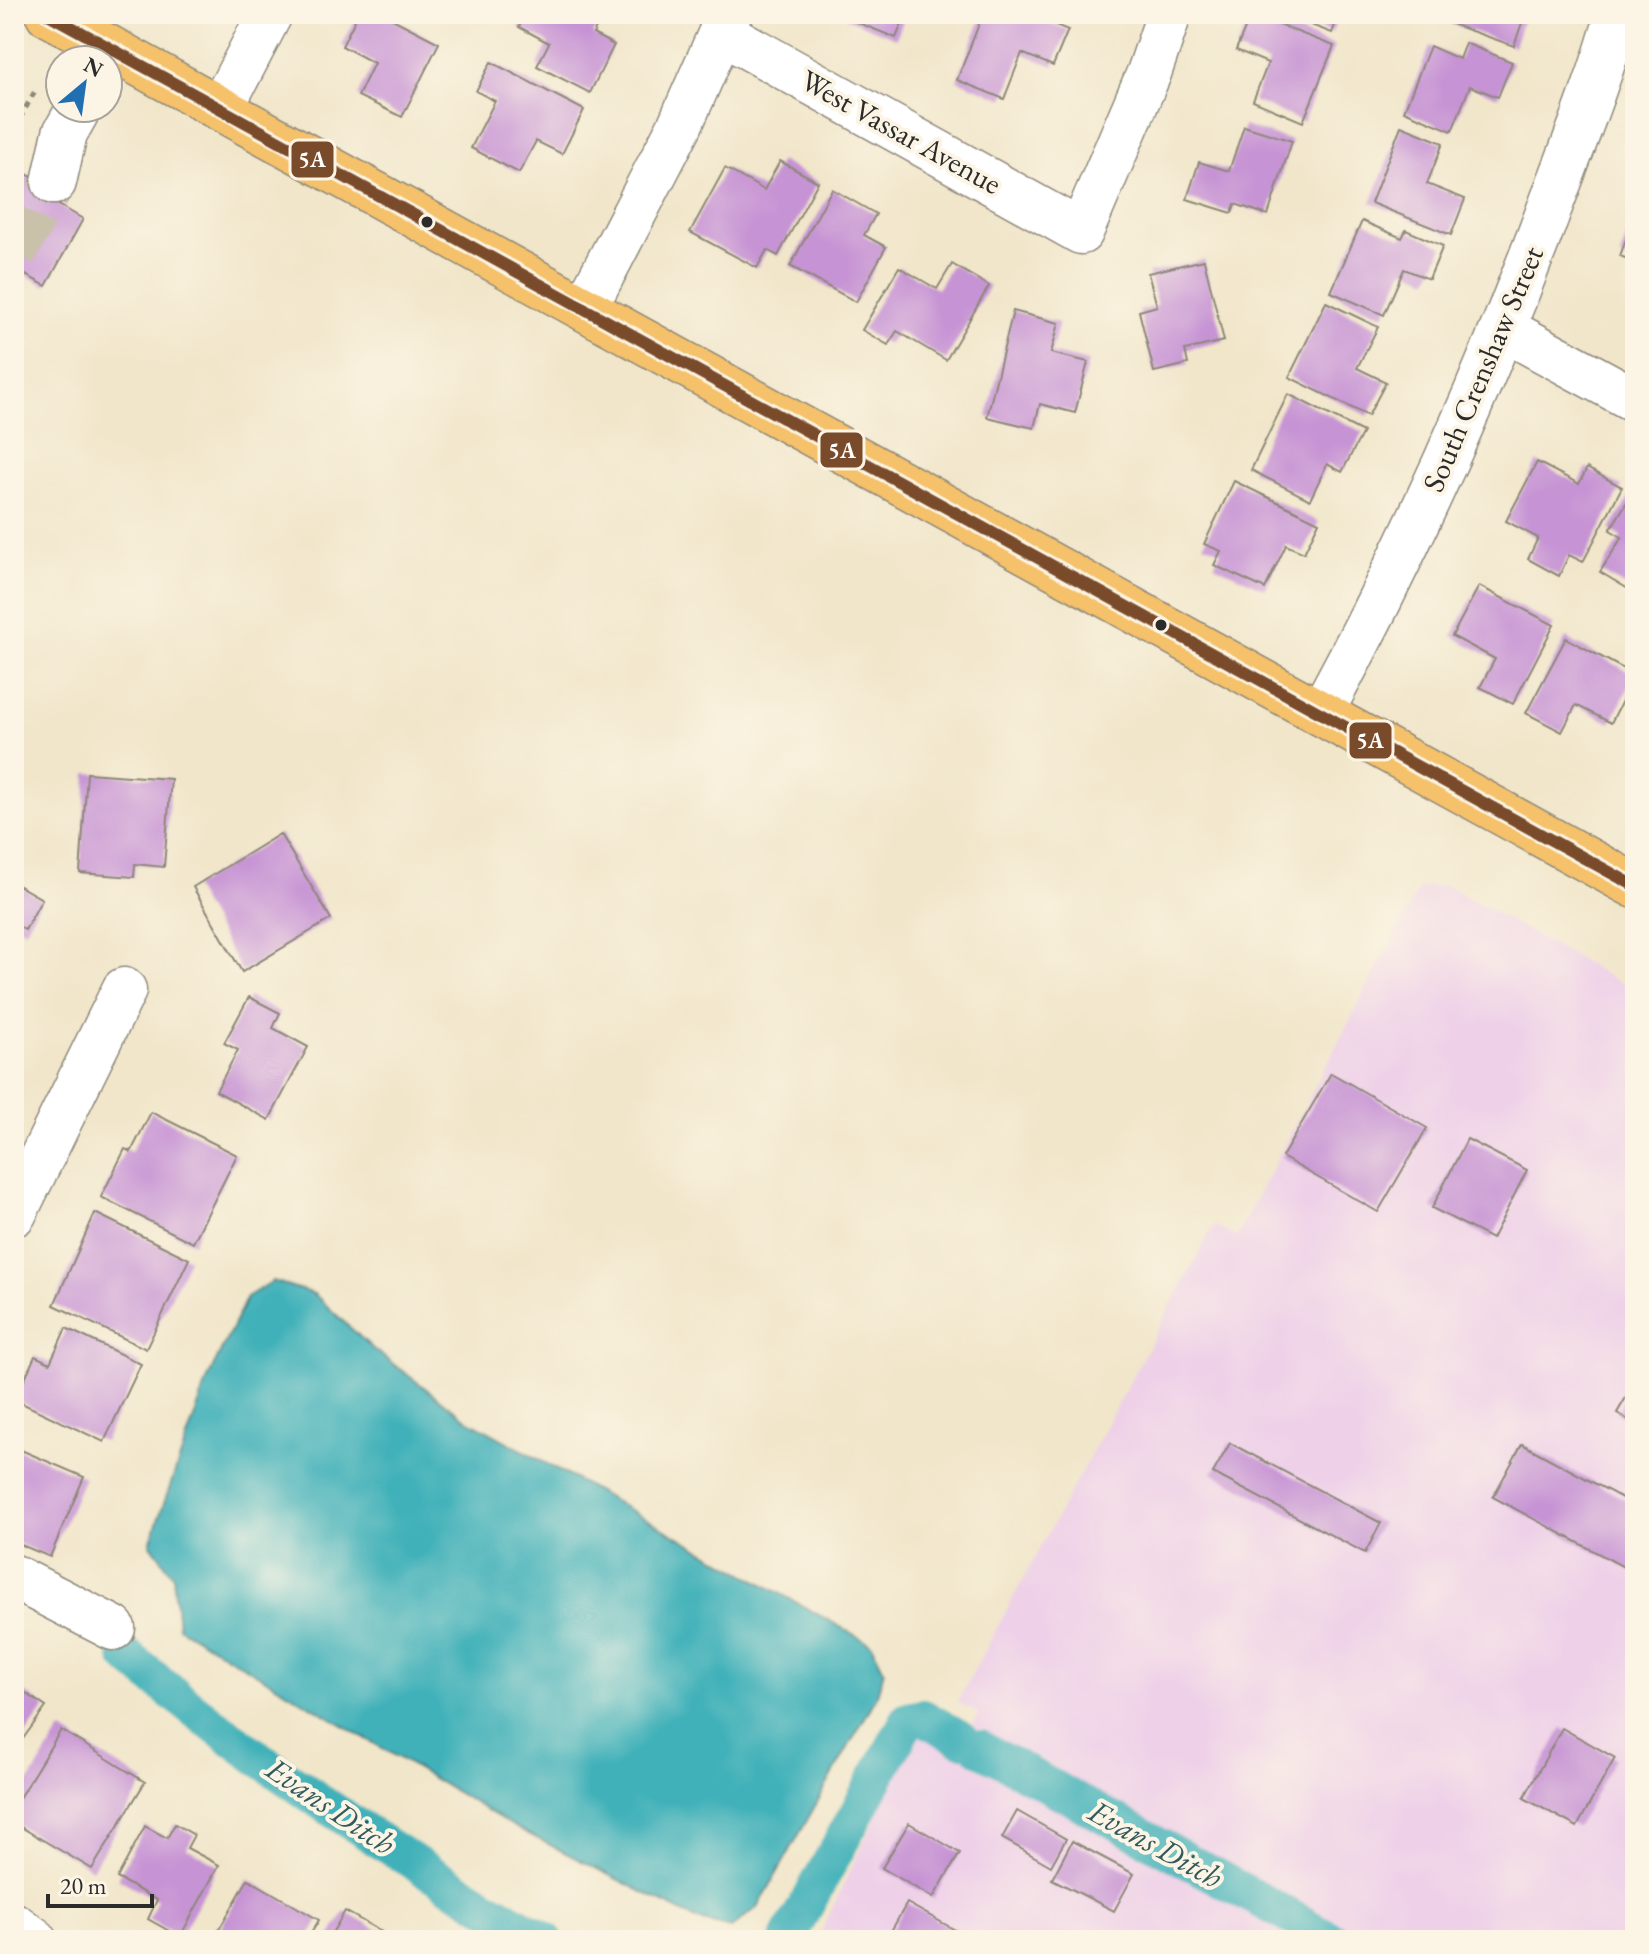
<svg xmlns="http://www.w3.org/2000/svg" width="1649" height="1954" viewBox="0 0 1649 1954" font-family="'EB Garamond',serif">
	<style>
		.built { fill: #eed0e8 }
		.water { fill: #40b1b9; stroke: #366e72; stroke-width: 2 }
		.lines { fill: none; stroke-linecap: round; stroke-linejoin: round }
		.canal { stroke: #40b1b9; stroke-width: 36 }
		.building { fill: #c693d4 }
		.minor-tunnel { stroke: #c9c1aa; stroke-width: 44; stroke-dasharray: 44 22; stroke-linecap: butt }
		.minor-casing { stroke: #8e887a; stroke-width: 47 }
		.major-casing { stroke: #8e887a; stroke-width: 47 }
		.path { stroke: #8e887a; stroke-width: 5; stroke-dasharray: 6 6; stroke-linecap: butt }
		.minor { stroke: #fff; stroke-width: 44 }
		.major { stroke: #f5c16b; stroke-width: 44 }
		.bus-1-casing { stroke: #fcf5e5; stroke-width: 18 }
		.bus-1 { stroke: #7a4b2a; stroke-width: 12 }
		.bus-dot { fill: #2b2b2b; stroke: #fcf5e5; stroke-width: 3 }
		.labels { text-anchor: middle; stroke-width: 8; stroke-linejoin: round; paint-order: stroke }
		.street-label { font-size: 30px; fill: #2b2b2b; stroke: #fcf5e5 }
		.water-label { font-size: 32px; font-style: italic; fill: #325a5d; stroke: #fcf5e5 }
		.line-badge { stroke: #fcf5e5; stroke-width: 3 }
		.badge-label { font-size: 22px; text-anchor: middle; font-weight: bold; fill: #fff }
	</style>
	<rect width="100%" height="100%" fill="#fcf5e5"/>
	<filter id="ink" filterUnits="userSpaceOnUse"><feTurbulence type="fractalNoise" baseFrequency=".0125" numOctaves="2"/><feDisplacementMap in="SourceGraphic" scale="16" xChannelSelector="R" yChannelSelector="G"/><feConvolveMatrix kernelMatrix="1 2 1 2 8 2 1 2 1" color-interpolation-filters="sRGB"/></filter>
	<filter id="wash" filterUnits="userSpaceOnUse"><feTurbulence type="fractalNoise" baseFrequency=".006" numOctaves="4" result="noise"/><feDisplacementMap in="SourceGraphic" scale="32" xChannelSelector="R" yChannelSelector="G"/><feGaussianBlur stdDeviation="1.8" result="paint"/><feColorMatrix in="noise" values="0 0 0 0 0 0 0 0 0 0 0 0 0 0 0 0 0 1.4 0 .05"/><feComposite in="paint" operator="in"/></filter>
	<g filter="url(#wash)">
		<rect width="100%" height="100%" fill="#f1e6ca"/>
		<polygon class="built" points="1446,885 1635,991 1635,1940 817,1940 917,1731 956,1753 979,1714 957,1702 1214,1225 1236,1237 1419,888"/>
		<polygon class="water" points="273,1281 314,1294 373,1349 468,1420 871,1644 884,1670 876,1698 758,1907 731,1928 695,1919 515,1827 178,1627 173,1575 150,1543 209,1376 247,1297"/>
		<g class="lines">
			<g class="canal">
				<path d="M127 1656C257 1764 398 1858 546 1940"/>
				<polyline points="980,1748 1333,1940"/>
				<polyline points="787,1940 908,1720 923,1717 962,1739"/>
			</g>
		</g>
		<g id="blocks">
			<g class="building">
				<polygon points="358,14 383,14 439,43 402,117 358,96 374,63 342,46"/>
				<polygon points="525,14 603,14 593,34 614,45 590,93 537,66 549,43 519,27"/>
				<polygon points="847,14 906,14 896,38 846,18"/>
				<polygon points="983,14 1029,14 1068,30 1053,66 1022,53 1004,99 957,80"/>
				<polygon points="1251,14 1334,46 1303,122 1253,101 1268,63 1236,50"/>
				<polygon points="1282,14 1339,14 1332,33"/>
				<polygon points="1423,14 1525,14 1514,46"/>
				<polygon points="1465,43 1512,62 1498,97 1470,86 1452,131 1404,111 1430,46 1459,59"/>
				<polygon points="491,62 584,110 562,154 536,141 519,173 471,148 495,101 476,91"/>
				<polygon points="1244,126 1292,141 1268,215 1235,204 1232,213 1187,199 1199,162 1229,171"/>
				<polygon points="1401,126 1443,143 1427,184 1465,199 1451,235 1371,203"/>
				<polygon points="780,161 818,182 778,256 767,250 757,268 690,232 725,168 764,190"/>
				<polygon points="14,167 64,195 59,205 83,219 46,286 22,273 14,288"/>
				<polygon points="832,189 876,214 864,235 886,247 856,302 790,266"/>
				<polygon points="1633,220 1635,221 1635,262 1620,256"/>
				<polygon points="1362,221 1402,238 1406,230 1443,246 1429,279 1404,269 1384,315 1331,292"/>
				<polygon points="1204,260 1224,341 1185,350 1188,364 1154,372 1139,311 1157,306 1148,273"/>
				<polygon points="952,264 989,286 946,360 897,331 888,345 862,330 899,267 937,289"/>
				<polygon points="1326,302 1378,327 1357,368 1386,382 1368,416 1289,377"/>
				<polygon points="1013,311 1059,323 1051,353 1088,362 1075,413 1040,404 1034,428 987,417"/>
				<polygon points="1288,394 1363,432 1342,472 1327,464 1310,500 1251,470"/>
				<polygon points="1537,462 1579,484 1587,468 1622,487 1583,562 1569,555 1559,576 1528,559 1538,538 1506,521"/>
				<polygon points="1234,481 1319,522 1304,553 1286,545 1265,589 1214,565 1221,551 1204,544"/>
				<polygon points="1633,492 1635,494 1635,593 1600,572 1622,537 1610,530"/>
				<polygon points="1479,586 1554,625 1513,704 1480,687 1495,659 1452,636"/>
				<polygon points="1566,638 1635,675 1611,723 1576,705 1562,732 1526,713"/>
				<polygon points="87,773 171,779 164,867 135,864 134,877 80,873"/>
				<polygon points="280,834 331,919 242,972 193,887"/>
				<polygon points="14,883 42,899 25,930 14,923"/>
				<polygon points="249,997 280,1013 273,1028 308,1047 269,1120 216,1091 238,1050 224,1043"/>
				<polygon points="1331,1073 1427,1128 1378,1212 1282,1157"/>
				<polygon points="151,1112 237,1155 193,1243 101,1197 125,1149 131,1152"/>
				<polygon points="1467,1139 1527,1170 1492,1239 1432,1208"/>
				<polygon points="95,1213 189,1259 146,1349 54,1305"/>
				<polygon points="66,1328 141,1364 104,1442 15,1400 35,1356 50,1363"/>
				<polygon points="1635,1382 1635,1424 1617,1413"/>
				<polygon points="1230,1443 1381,1523 1365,1553 1213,1473"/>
				<polygon points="1522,1444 1635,1505 1635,1573 1493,1497"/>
				<polygon points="14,1447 84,1477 50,1557 14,1542"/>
				<polygon points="14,1685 46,1707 14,1751"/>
				<polygon points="1562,1728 1615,1758 1577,1827 1524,1798"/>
				<polygon points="61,1730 145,1782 92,1869 14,1823 14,1806"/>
				<polygon points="1017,1811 1066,1839 1051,1866 1002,1838"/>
				<polygon points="909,1823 960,1853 933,1898 882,1868"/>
				<polygon points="175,1824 194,1835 187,1848 219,1865 180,1937 148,1919 157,1900 117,1878 145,1826 167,1838"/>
				<polygon points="1072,1841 1134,1874 1114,1911 1052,1879"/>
				<polygon points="248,1879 319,1920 307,1940 213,1940"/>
				<polygon points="907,1903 973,1940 886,1940"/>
				<polygon points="345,1911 396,1940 328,1940"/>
			</g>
		</g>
	</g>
	<g filter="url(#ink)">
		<use href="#blocks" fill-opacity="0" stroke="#8e887a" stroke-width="2"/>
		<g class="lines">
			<polyline class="minor-tunnel" points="14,253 54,182"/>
			<defs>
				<g id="minor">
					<polyline points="721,32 1081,232 1149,73 1169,14"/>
					<polyline points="221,108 270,14"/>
					<polyline points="54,182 65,133 79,108"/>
					<polyline points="585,308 680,125 729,14"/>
					<polyline points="1504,329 1635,400"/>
					<path d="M1321 713C1408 552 1483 386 1547 215 1572 148 1599 82 1618 14"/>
					<polyline points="14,1214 124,990"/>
					<polyline points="14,1577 113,1628"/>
					<polyline points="14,1925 35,1940"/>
				</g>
				<polyline id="major" points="48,14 1635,886"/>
			</defs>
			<use href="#minor" class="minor-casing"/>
			<use href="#major" class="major-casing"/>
			<polyline class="path" points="14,129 35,91"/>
			<use href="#minor" class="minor"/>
			<use href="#major" class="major"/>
			<defs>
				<polyline id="bus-1" points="48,14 1635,886"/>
			</defs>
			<use href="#bus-1" class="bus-1-casing"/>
			<use href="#bus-1" class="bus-1"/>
		</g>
	</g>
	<g class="bus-dot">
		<circle cx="427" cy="222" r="7"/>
		<circle cx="1161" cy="625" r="7"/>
	</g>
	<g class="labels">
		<g class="street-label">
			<text transform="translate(901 132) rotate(29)" y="10">West Vassar Avenue</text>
			<text transform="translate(1483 369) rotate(-67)" y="10">South Crenshaw Street</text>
		</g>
		<g class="water-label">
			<text transform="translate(331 1806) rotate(34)" y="11">Evans Ditch</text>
			<text transform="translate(1156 1844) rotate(29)" y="11">Evans Ditch</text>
		</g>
	</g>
	<g class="line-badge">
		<rect x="290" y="140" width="45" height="39" rx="8" fill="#7a4b2a"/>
		<rect x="819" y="431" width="45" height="38" rx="8" fill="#7a4b2a"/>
		<rect x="1348" y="721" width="45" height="39" rx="8" fill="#7a4b2a"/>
	</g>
	<g class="badge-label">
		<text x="312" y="167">5A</text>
		<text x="842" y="458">5A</text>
		<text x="1370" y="748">5A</text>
	</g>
	<rect width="1649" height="1954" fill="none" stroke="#fcf5e5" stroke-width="48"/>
	<g transform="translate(84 84) rotate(29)"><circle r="38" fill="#fcf5e5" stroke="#a8a49b" stroke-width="2"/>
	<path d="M0-6L14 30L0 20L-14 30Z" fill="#1f6fb2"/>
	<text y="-12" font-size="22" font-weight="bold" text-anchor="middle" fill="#2b2b2b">N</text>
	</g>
	<path d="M48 1894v12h104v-12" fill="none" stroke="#2b2b2b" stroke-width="4"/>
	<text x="60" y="1894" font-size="24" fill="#2b2b2b" stroke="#fcf5e5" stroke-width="6" paint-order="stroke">20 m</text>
</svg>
